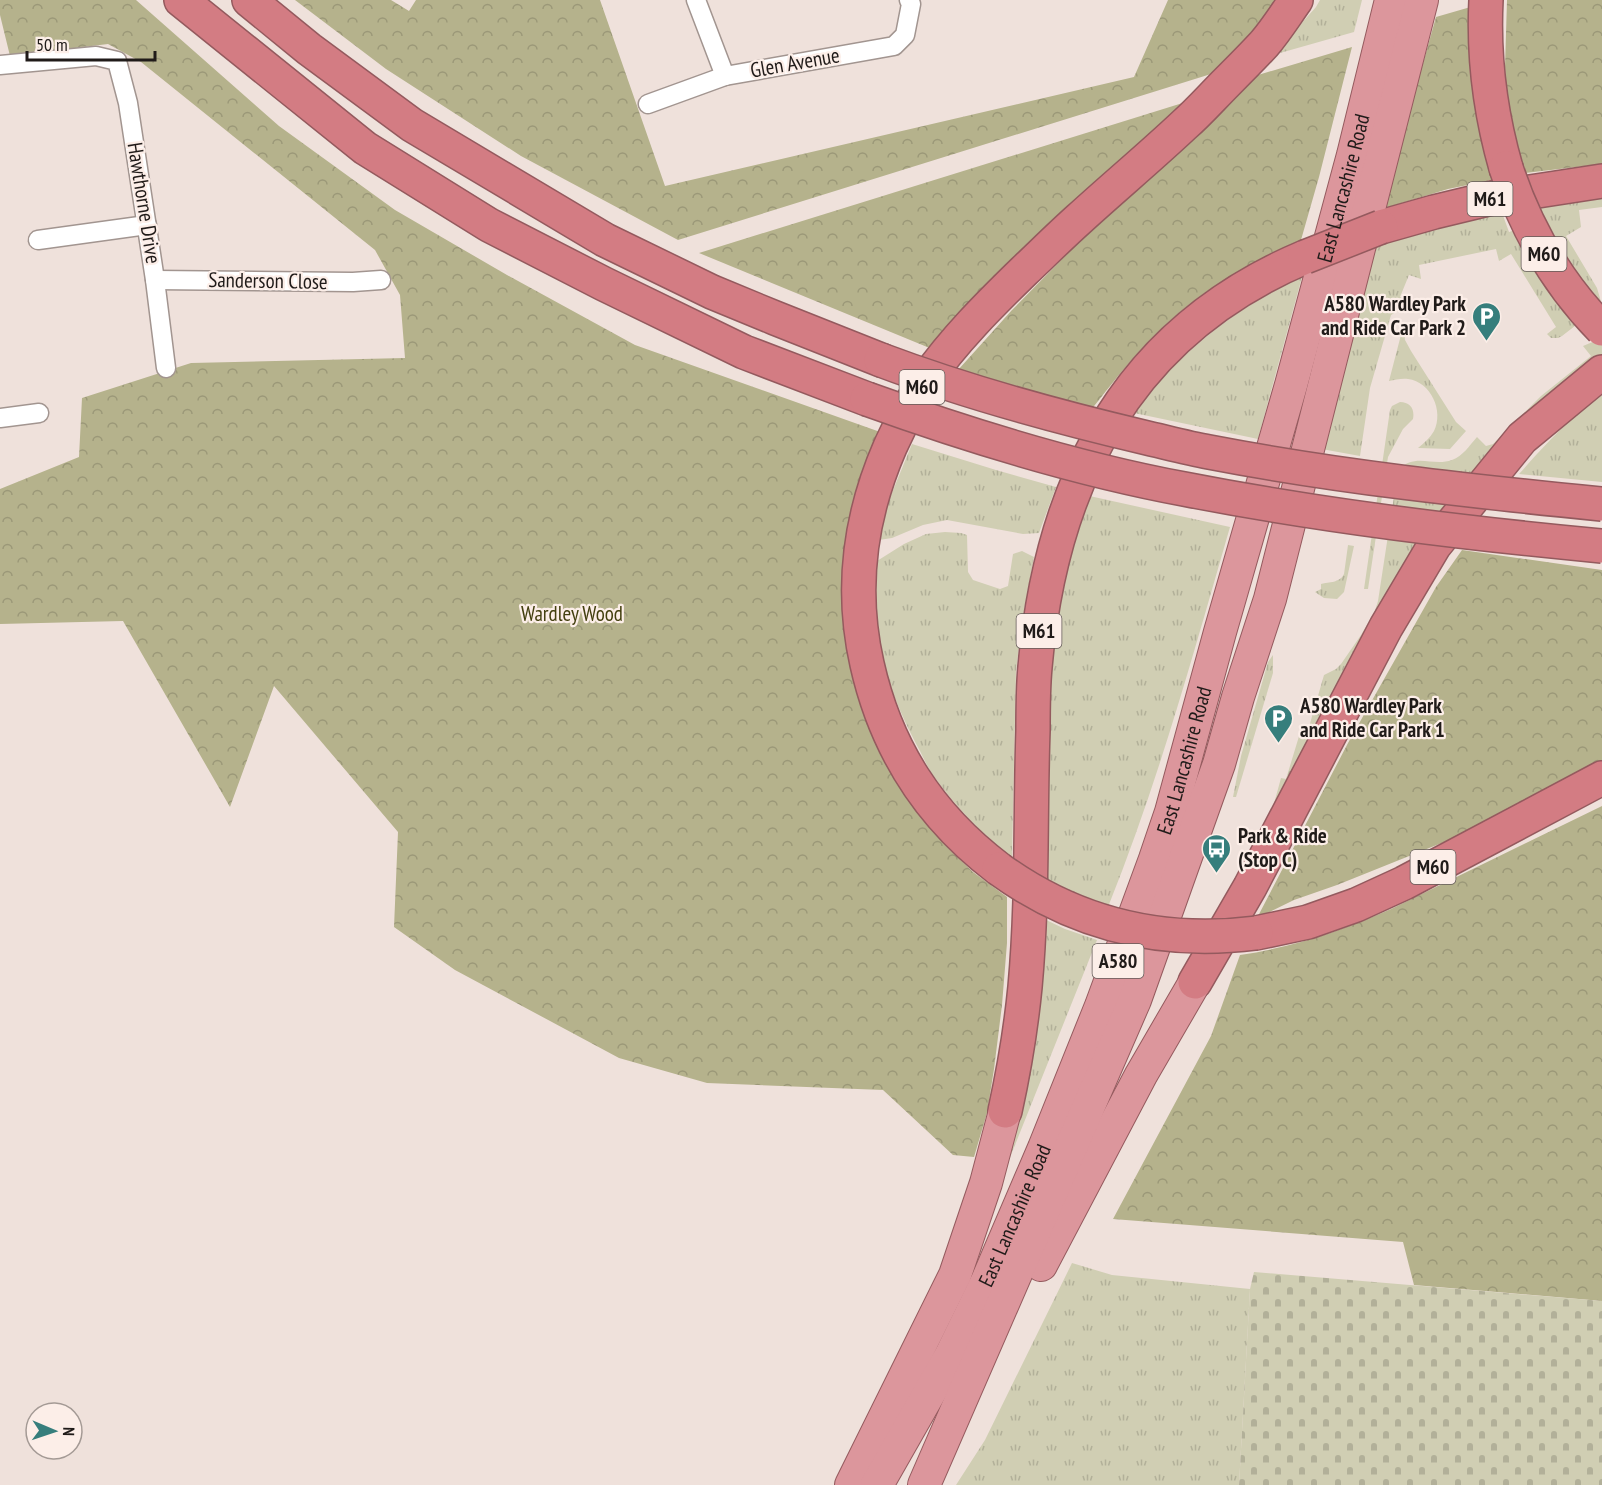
<svg xmlns="http://www.w3.org/2000/svg" width="1602" height="1485" viewBox="0 0 1602 1485" font-family="'PT Sans Narrow',sans-serif">
	<style>
		.grass { fill: url(#grass-tufts) }
		.forest { fill: url(#forest-crowns) }
		.cemetery { fill: url(#cemetery-stones) }
		.lines { fill: none; stroke-linecap: round; stroke-linejoin: round }
		.minor-casing { stroke: #a29590; stroke-width: 21 }
		.trunk-casing { stroke: #945a5e; stroke-width: 34 }
		.motorway-casing { stroke: #945a5e; stroke-width: 36 }
		.minor { stroke: #fff; stroke-width: 18 }
		.trunk { stroke: #dc969c; stroke-width: 32 }
		.motorway { stroke: #d37c83; stroke-width: 33 }
		.motorway-bridge-casing { stroke: #945a5e; stroke-width: 36; stroke-linecap: butt }
		.motorway-bridge { stroke: #d37c83; stroke-width: 33 }
		.labels { text-anchor: middle; stroke-width: 4.5; stroke-linejoin: round; paint-order: stroke }
		.shield { fill: #fceee8; stroke: #625a57; stroke-width: 1.5 }
		.shield-label { font-size: 20px; font-weight: bold; fill: #201b19 }
		.street-label { font-size: 21px; fill: #201b19; stroke: #fceee8 }
		.poi-label { font-size: 21px; font-weight: bold; fill: #201b19; stroke: #fceee8; text-anchor: start }
		.park-label { font-size: 21px; fill: #433f0f; stroke: #fceee8 }
	</style>
	<defs>
		<pattern id="grass-tufts" width="24" height="20" patternUnits="userSpaceOnUse" patternTransform="scale(1.5)"><rect width="24" height="20" fill="#d0ceb3"/><path d="M3 7l-1-3M5 7V3M7 7l1-3M15 17l-1-3M17 17v-4M19 17l1-3" fill="none" stroke="#b2b099"/></pattern>
		<pattern id="forest-crowns" width="20" height="18" patternUnits="userSpaceOnUse" patternTransform="scale(1.5)"><rect width="20" height="18" fill="#b5b28c"/><path d="M2 6a3 3 0 1 1 6 0M12 15a3 3 0 1 1 6 0" fill="none" stroke="#9b9878"/></pattern>
		<pattern id="cemetery-stones" width="16" height="16" patternUnits="userSpaceOnUse" patternTransform="scale(1.5)"><rect width="16" height="16" fill="#d0ceb3"/><path d="M2 7V4a2 2 0 0 1 4 0v3zM10 15v-3a2 2 0 0 1 4 0v3z" fill="#b2b099"/></pattern>
	</defs>
	<rect width="100%" height="100%" fill="#efe1db"/>
	<g class="grass">
		<polygon points="1320,0 1362,0 1354,32 1273,55 1316,7"/>
		<polygon points="1602,194 1602,207 1579,210 1581,227 1566,236 1597,288 1602,305 1562,336 1558,338 1551,338 1547,334 1556,327 1511,254 1499,261 1496,249 1419,265 1421,279 1409,275 1400,297 1408,300 1404,307 1391,315 1370,388 1360,456 1316,448 1369,250 1413,234 1501,210 1509,232 1545,220 1536,204"/>
		<path d="M1302 277 1258 439 1134 413C1177 354 1235 308 1302 277Z"/>
		<path d="M1404 330 1405 340 1411 351 1456 422 1466 431 1450 449 1418 448C1424 443 1430 438 1434 431 1444 411 1431 382 1408 379 1402 378 1395 380 1389 381L1402 331Z"/>
		<path d="M1602 338V355L1523 423 1258 842 1263 826 1270 818 1281 778 1286 779 1300 733 1307 734 1324 675 1336 669 1341 664 1361 635 1375 611 1378 601 1398 470C1416 452 1432 467 1452 460 1463 456 1469 446 1477 437L1486 446 1493 444 1541 396 1591 356 1583 346Z"/>
		<path d="M1602 395V482L1519 474C1545 445 1570 417 1602 395Z"/>
		<path d="M1400 402C1410 402 1415 409 1413 419L1403 429 1388 457 1368 589H1364L1390 410 1392 406Z"/>
		<polygon points="912,444 996,470 1056,487 1039,533 1023,534 947,520 923,525 892,538 879,540 889,500"/>
		<path d="M1085 495 1230 527C1193 655 1158 783 1108 907L1068 891 1046 878 1047 694 1056 606Z"/>
		<path d="M945 532 961 533 967 535 968 572 973 580 1000 589 1008 586 1013 554 1022 551 1034 557 1023 616 1016 671 1012 858C983 834 955 807 933 775 928 768 924 759 920 751 899 712 881 670 877 626 875 604 876 583 877 561L904 544 926 534Z"/>
		<path d="M1348 545 1354 546 1344 592 1337 599 1324 598 1315 592 1321 589V584C1329 582 1340 583 1344 574Z"/>
		<polygon points="1273,655 1273,673 1236,797 1233,797 1241,756 1268,662"/>
		<polygon points="1042,918 1065,929 1097,940 1009,1160 1005,1158"/>
		<polygon points="1072,1263 1112,1275 1250,1289 1239,1485 956,1485 985,1440"/>
	</g>
	<g class="forest">
		<polygon points="0,0 136,0 279,126 395,210 507,275 635,345 883,433 850,527 899,782 925,822 949,849 973,872 1007,897 1007,943 1002,1005 994,1069 987,1113 974,1157 953,1155 883,1090 707,1083 619,1058 455,970 394,927 398,832 274,686 230,807 123,621 0,624 0,489 79,457 82,398 191,363 405,358 400,295 375,250 141,62 108,44 10,56 0,15"/>
		<polygon points="295,0 391,0 409,11 416,0 600,0 665,186 1134,77 1168,0 1275,0 1256,28 1211,74 678,240 521,156 386,69"/>
		<polygon points="1507,0 1602,0 1602,164 1525,173 1509,126 1505,67"/>
		<polygon points="1474,6 1476,96 1488,165 1492,180 1448,189 1382,209 1436,17"/>
		<path d="M1352 47 1319 177 1301 240C1264 257 1226 276 1194 301 1152 332 1120 373 1088 414L958 370 1012 310 1077 244 1154 174 1258 75Z"/>
		<polygon points="1189,101 932,349 699,253"/>
		<polygon points="1462,550 1602,570 1602,763 1474,830 1337,885 1294,900 1257,918 1348,743 1436,587"/>
		<path d="M1602 806V1301L1414 1285 1403 1242 1113 1219 1211 1036 1240 955C1294 947 1341 931 1391 909Z"/>
	</g>
	<polygon class="cemetery" points="1254,1272 1602,1301 1602,1485 1239,1485 1250,1289"/>
	<g class="lines">
		<defs>
			<g id="minor">
				<polyline points="696,0 725,76"/>
				<polyline points="0,65 96,56 117,61 128,103 155,280 166,368"/>
				<polyline points="648,104 725,76 894,46 905,35 911,4 909,0"/>
				<polyline points="38,240 147,225"/>
				<polyline points="155,280 353,282 381,280"/>
				<polyline points="0,418 39,413"/>
			</g>
			<g id="trunk">
				<polyline points="1041,1265 1141,1075 1195,982"/>
				<polyline points="851,1485 955,1275 986,1183 1005,1111"/>
				<path id="s1" d="M877 1485 951 1355 987 1281 1044 1148 1101 1006 1155 859 1171 812 1220 632 1291 385 1353 155 1391 0"/>
				<polyline points="924,1485 1135,1000 1219,764 1238,697 1270,599 1422,0"/>
			</g>
			<g id="motorway">
				<polyline points="181,0 365,148 489,225 604,284 744,352 867,399"/>
				<polyline points="249,0 309,49 412,125 605,240 712,292 775,318 881,360"/>
				<path d="M1486 0C1483 58 1490 112 1506 168"/>
				<polyline points="1381,227 1434,212 1492,198 1602,181"/>
				<path d="M999 869C929 816 886 749 867 664 850 589 860 516 890 447 901 424 911 401 926 380 954 340 989 305 1024 271 1042 254 1060 236 1079 219 1114 187 1150 157 1184 125 1199 112 1212 97 1226 83 1239 70 1252 57 1264 44 1276 30 1286 14 1296 0"/>
				<polyline points="1256,933 1308,922 1356,905 1404,883 1602,778"/>
				<polyline points="1195,982 1250,887 1386,627 1434,546 1522,438 1602,372"/>
				<path d="M1005 1111C1014 1070 1021 1028 1025 987 1033 901 1030 815 1033 730 1033 709 1033 688 1035 667 1051 482 1127 332 1305 257"/>
			</g>
		</defs>
		<use href="#minor" class="minor-casing"/>
		<use href="#trunk" class="trunk-casing"/>
		<use href="#motorway" class="motorway-casing"/>
		<use href="#minor" class="minor"/>
		<use href="#trunk" class="trunk"/>
		<use href="#motorway" class="motorway"/>
		<defs>
			<g id="motorway-bridge">
				<path d="M1506 168C1526 229 1557 283 1602 329"/>
				<polyline points="1305,257 1381,227"/>
				<path d="M881 360C966 392 1054 416 1143 437 1165 442 1187 448 1209 452 1339 477 1471 491 1602 504"/>
				<path d="M867 399C970 436 1076 469 1184 489 1322 516 1462 533 1602 546"/>
				<path d="M999 869C1075 924 1162 945 1256 933"/>
			</g>
		</defs>
		<use href="#motorway-bridge" class="motorway-bridge-casing"/>
		<use href="#motorway-bridge" class="motorway-bridge"/>
	</g>
	<defs>
		<symbol id="parking-pin" viewBox="-11 -11 22 30"><path d="M0 17L-7.5 6A9.5 9.5 0 1 1 7.5 6Z" fill="#367e7c" stroke="#fceee8"/><path d="M-3.5-5.5H1a3.5 3.5 0 0 1 0 7H-1V5.5H-3.5ZM-1-3.4V-.6H.8a1.4 1.4 0 0 0 0-2.8Z" fill="#fff"/></symbol>
		<symbol id="bus-pin" viewBox="-11 -11 22 30"><path d="M0 17L-7.5 6A9.5 9.5 0 1 1 7.5 6Z" fill="#367e7c" stroke="#fceee8"/><path d="M-5-6H5V4H4V6H2V4H-2V6H-4V4H-5ZM-3.5-4V0h7V-4ZM-3.5 1.2v1.5H-2V1.2ZM2 1.2v1.5H3.5V1.2Z" fill="#fff"/></symbol>
	</defs>
	<g fill-rule="evenodd">
		<use href="#parking-pin" x="1470" y="300" width="33" height="45"/>
		<use href="#parking-pin" x="1262" y="702" width="33" height="45"/>
		<use href="#bus-pin" x="1200" y="832" width="33" height="45"/>
	</g>
	<g class="labels">
		<g class="shield">
			<rect x="1467.5" y="182" width="45" height="34" rx="4.5"/>
			<rect x="1521.5" y="237" width="45" height="34" rx="4.5"/>
			<rect x="899.5" y="370" width="45" height="34" rx="4.5"/>
			<rect x="1016.5" y="614" width="45" height="34" rx="4.5"/>
			<rect x="1410.5" y="850" width="45" height="34" rx="4.5"/>
			<rect x="1092.5" y="944" width="51" height="34" rx="4.5"/>
		</g>
		<g class="shield-label">
			<text x="1490" y="206">M61</text>
			<text x="1544" y="261">M60</text>
			<text x="922" y="394">M60</text>
			<text x="1039" y="638">M61</text>
			<text x="1433" y="874">M60</text>
			<text x="1118" y="968">A580</text>
		</g>
		<g class="street-label">
			<text transform="translate(795 63) rotate(-10)" y="7">Glen Avenue</text>
			<text dy="7" stroke="none"><textPath href="#s1" startOffset="1383">East Lancashire Road</textPath></text>
			<text transform="translate(144 203) rotate(81)" y="7">Hawthorne Drive</text>
			<text transform="translate(268 281) rotate(1)" y="7">Sanderson Close</text>
			<text dy="7" stroke="none"><textPath href="#s1" startOffset="789">East Lancashire Road</textPath></text>
			<text dy="7" stroke="none"><textPath href="#s1" startOffset="303">East Lancashire Road</textPath></text>
		</g>
		<g class="poi-label">
			<text x="1466" y="311" text-anchor="end">A580 Wardley Park<tspan x="1466" dy="24">and Ride Car Park 2</tspan></text>
			<text x="1300" y="713">A580 Wardley Park<tspan x="1300" dy="24">and Ride Car Park 1</tspan></text>
			<text x="1238" y="843">Park &amp; Ride<tspan x="1238" dy="24">(Stop C)</tspan></text>
		</g>
		<g class="park-label">
			<text x="572" y="621">Wardley Wood</text>
		</g>
	</g>
	<g transform="translate(54 1431) rotate(92)"><circle r="28" fill="#fceee8" stroke="#a49a95" stroke-width="1.5"/>
	<path d="M0-4.5L10 22L0 15L-10 22Z" fill="#367e7c"/>
	<text y="-9" font-size="16" font-weight="bold" text-anchor="middle" fill="#201b19">N</text>
	</g>
	<path d="M27 51v9h128v-9" fill="none" stroke="#201b19" stroke-width="3"/>
	<text x="36" y="51" font-size="18" fill="#201b19" stroke="#fceee8" stroke-width="4.5" paint-order="stroke">50 m</text>
</svg>
